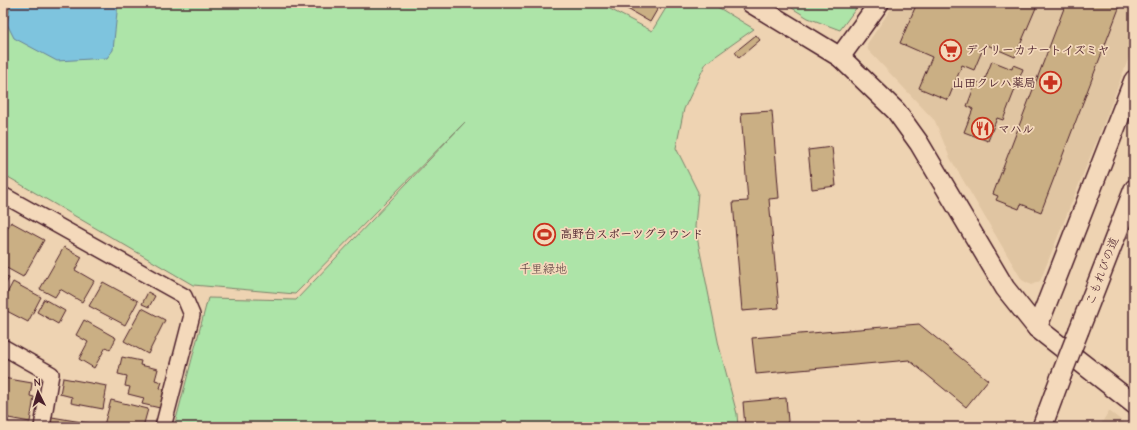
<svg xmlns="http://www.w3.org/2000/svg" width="1137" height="430" viewBox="0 0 1137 430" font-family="'Comic Neue','Klee One',sans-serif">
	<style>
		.built { fill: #e0c5a2 }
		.green { fill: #ade4a8; stroke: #7c826a }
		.water { fill: #7ec4de; stroke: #698296 }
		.building { fill: #caaf84; stroke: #4a1f2b }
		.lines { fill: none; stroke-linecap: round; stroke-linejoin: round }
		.minor-casing { stroke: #4a1f2b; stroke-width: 18 }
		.tertiary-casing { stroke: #4a1f2b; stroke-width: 22 }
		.minor { stroke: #f4d9bb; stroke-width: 15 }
		.tertiary { stroke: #f4d9bb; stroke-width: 19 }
		.tertiary-bridge-casing { stroke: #4a1f2b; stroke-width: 22; stroke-linecap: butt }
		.tertiary-bridge { stroke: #f4d9bb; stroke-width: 19 }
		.labels { text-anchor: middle; stroke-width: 3.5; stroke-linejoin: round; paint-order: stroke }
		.poi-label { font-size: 12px; font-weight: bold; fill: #4a1f2b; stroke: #f4d9bb; text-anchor: start }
		.park-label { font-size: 12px; fill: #593d3e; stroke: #f4d9bb }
		.street-label { font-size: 12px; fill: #4a1f2b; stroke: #f4d9bb }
	</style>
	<rect width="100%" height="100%" fill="#eed3b2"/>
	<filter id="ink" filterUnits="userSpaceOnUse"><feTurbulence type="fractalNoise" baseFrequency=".025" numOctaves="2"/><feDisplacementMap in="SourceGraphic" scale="8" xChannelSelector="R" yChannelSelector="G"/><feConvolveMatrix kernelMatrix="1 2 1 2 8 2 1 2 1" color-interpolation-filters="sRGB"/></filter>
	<g filter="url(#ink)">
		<g class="built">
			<polygon points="895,3 1134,3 1134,44 1105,120 1040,281 1031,285 1022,280 950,158 935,121 868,50 867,44"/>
			<polygon points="1109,411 1130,427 1099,427"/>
		</g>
		<g class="green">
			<polygon points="3,3 606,3 608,8 652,31 669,3 711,3 754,29 706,63 684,109 676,148 698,192 695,227 719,346 737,414 738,427 174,427 208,298 296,300 465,122 295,294 193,285 3,174"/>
			<polygon points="784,3 860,3 840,30 808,18"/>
		</g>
		<polygon class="water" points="11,3 118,3 113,50 107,58 57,61 14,38 7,24"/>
		<g class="building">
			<polygon points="617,3 661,3 650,22"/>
			<polygon points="917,3 1038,3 1015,57 985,44 974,70 962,65 948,100 919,88 932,57 900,43"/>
			<polygon points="1066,3 1121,3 1041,212 1021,204 1019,209 996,200 998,196 993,194"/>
			<polygon points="756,35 760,40 739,58 735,52"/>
			<polygon points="992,61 1012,69 1013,65 1023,69 1003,120 997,118 988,141 964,132 973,109 967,106 976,82 983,84"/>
			<polygon points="772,111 779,198 769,199 779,308 742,311 733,202 748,201 741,113"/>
			<polygon points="832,147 836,186 812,189 808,150"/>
			<polygon points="11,222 44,240 23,277 3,266 3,236"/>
			<polygon points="64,247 82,257 75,270 94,281 82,302 60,289 55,297 40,289"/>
			<polygon points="3,275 9,278 3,289"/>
			<polygon points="13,282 41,297 28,322 3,309 3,301"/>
			<polygon points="103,282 138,301 125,325 89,306"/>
			<polygon points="148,292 155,296 149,307 142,304"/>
			<polygon points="44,299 65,311 58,324 37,312"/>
			<polygon points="142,308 165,320 148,354 124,341"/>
			<polygon points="84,320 116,338 110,350 106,347 94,368 79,359 88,342 76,335"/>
			<polygon points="919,324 988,380 966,407 909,360 756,374 752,338"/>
			<polygon points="122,357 141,361 140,365 158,369 155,380 162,382 160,388 164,389 160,408 142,404 144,398 128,394 130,387 125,386 127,376 118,374"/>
			<polygon points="3,378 32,383 30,396 34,397 30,422 3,417"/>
			<polygon points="63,378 107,386 103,409 71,403 72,397 60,394"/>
			<polygon points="786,398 788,421 786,427 745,427 743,402"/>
			<polygon points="111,400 148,409 143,427 136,426 136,427 126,427 120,426 119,427 114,427 104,425"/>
			<polygon points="52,417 99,425 99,427 50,427"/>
		</g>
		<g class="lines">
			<defs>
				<g id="minor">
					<polyline points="3,195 184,296 192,315 163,427"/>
					<polyline points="3,347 51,374 42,427"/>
				</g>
				<g id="tertiary">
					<polyline points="751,3 840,57 896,111 919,143 1005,288 1037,328 1134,404"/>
					<polyline points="840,57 879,3"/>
					<polyline points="1037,328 1134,80"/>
					<polyline points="1079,330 1134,189"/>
					<polyline points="1042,427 1061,376"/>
				</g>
			</defs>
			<use href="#minor" class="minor-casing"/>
			<use href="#tertiary" class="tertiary-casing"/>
			<use href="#minor" class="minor"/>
			<use href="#tertiary" class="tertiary"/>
			<defs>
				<polyline id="tertiary-bridge" points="1061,376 1079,330"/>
			</defs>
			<use href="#tertiary-bridge" class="tertiary-bridge-casing"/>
			<use href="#tertiary-bridge" class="tertiary-bridge"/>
		</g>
	</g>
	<defs>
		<symbol id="supermarket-ring" viewBox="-11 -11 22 22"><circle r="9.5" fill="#f4d9bb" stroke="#c8321e" stroke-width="1.5"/><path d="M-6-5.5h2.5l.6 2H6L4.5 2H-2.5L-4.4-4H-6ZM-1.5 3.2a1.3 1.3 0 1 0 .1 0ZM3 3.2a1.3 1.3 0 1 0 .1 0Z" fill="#c8321e"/></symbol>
		<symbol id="pharmacy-ring" viewBox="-11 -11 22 22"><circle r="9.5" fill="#f4d9bb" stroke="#c8321e" stroke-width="1.5"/><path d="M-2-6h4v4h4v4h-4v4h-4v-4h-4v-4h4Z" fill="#c8321e"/></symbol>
		<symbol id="restaurant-ring" viewBox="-11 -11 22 22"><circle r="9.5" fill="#f4d9bb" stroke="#c8321e" stroke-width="1.5"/><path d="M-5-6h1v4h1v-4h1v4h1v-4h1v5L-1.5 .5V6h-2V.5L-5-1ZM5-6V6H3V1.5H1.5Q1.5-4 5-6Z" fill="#c8321e"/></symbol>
		<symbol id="stadium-ring" viewBox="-11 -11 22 22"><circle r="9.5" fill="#f4d9bb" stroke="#c8321e" stroke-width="1.5"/><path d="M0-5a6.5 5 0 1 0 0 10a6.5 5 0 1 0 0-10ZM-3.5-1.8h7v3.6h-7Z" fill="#c8321e"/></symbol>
	</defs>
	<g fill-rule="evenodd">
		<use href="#supermarket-ring" x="938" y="38" width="25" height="25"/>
		<use href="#pharmacy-ring" x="1038" y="70" width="25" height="25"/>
		<use href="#restaurant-ring" x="970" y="116" width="25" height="25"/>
		<use href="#stadium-ring" x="532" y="222" width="25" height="25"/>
	</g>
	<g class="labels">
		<g class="poi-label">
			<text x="966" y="54">デイリーカナートイズミヤ</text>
			<text x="1036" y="87" text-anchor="end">山田クレハ薬局</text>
			<text x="998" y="133">マハル</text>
			<text x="560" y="238">高野台スポーツグラウンド</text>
		</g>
		<g class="park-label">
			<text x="543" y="273">千里緑地</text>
		</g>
		<g class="street-label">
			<text transform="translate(1102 271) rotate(-69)" y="4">こもれびの道</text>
		</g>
	</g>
	<rect width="1137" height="430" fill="none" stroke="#f4d9bb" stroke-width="16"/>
	<rect x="8" y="8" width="1121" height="414" fill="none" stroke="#4a1f2b" stroke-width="1.5" filter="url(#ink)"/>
	<g transform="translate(38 392) rotate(355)" stroke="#f4d9bb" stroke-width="3" paint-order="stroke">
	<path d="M0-3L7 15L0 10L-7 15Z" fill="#4a1f2b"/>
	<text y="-6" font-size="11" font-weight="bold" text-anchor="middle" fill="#4a1f2b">N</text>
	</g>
</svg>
